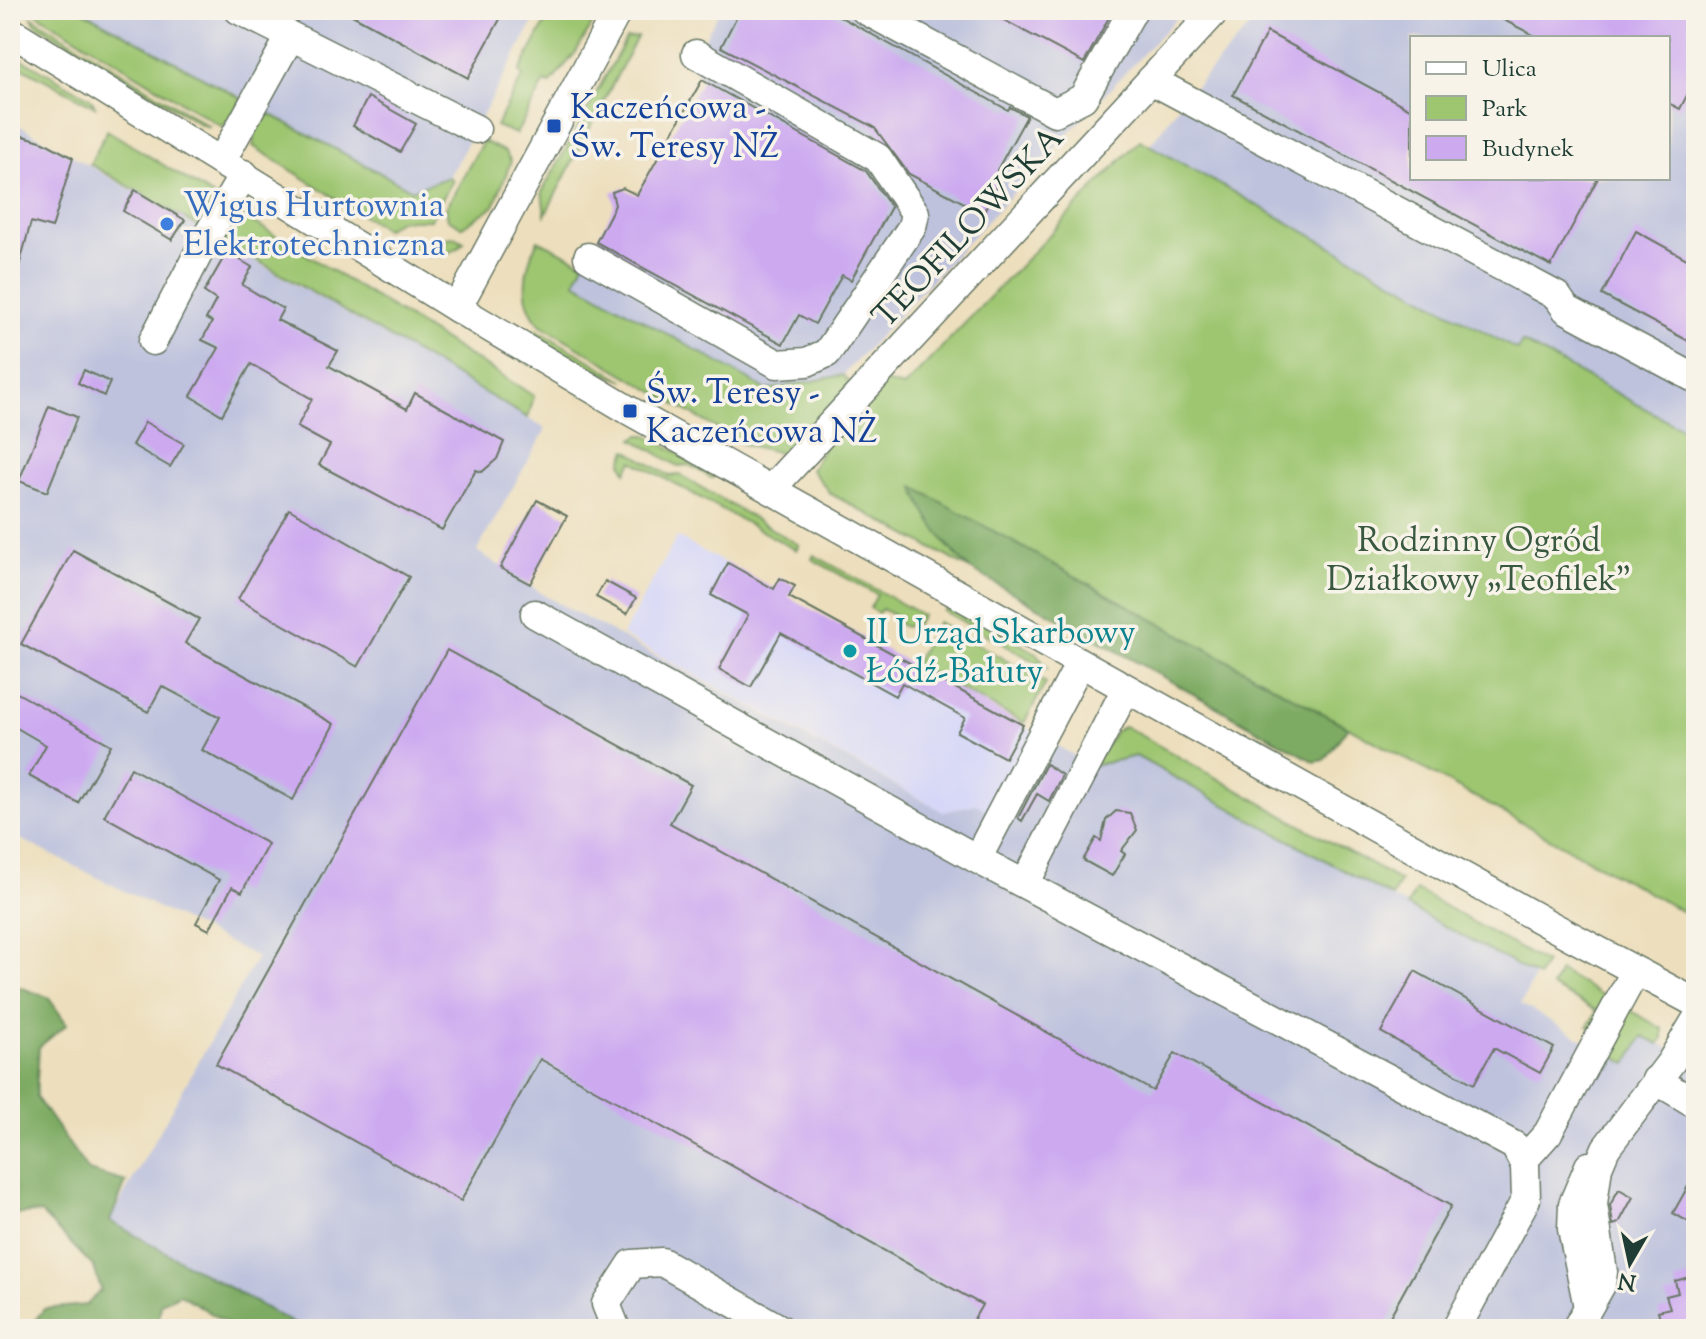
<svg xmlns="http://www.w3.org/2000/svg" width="1706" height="1339" viewBox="0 0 1706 1339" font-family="'Sorts Mill Goudy',serif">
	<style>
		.built { fill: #d6d7f8 }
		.industrial { fill: #bec2dd; fill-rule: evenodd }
		.green { fill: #9ec671; stroke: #5e8252; stroke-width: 2 }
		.forest { fill: #7eab63; stroke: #4e744c; stroke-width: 2 }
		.building { fill: #cdaaf0 }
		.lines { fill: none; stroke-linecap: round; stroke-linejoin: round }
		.minor-casing { stroke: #677664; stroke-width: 31 }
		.minor { stroke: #fff; stroke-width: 28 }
		.transit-dot { fill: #1a4fb4; stroke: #f7f3e8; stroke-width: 3 }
		.shop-dot { fill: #3f7fe0; stroke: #f7f3e8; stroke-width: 3 }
		.culture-dot { fill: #0f9aa8; stroke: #f7f3e8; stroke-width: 3 }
		.labels { text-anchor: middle; stroke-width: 7; stroke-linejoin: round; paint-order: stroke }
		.transit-label { font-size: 34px; fill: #164399; stroke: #f7f3e8; text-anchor: start }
		.shop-label { font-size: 34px; fill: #366cbe; stroke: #f7f3e8; text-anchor: start }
		.street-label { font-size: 34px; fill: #1f3d34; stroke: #f7f3e8 }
		.park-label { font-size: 34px; fill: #385840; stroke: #f7f3e8 }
		.culture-label { font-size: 34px; fill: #0d838f; stroke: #f7f3e8; text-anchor: start }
	</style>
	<rect width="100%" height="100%" fill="#f7f3e8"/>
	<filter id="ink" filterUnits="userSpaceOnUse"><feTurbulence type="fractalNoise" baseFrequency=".0125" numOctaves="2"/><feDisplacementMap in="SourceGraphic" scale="16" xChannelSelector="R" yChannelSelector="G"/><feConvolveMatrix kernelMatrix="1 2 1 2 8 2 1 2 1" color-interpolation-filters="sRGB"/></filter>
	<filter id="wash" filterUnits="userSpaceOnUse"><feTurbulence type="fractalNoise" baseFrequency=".006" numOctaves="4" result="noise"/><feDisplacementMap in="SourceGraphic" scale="32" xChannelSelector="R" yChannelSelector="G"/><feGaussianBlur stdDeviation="1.8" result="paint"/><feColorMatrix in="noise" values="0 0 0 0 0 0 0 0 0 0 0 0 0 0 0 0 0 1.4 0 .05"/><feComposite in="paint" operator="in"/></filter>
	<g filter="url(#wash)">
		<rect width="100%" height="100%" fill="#eddfbd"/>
		<polygon class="built" points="677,537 1034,732 987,811 976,804 944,812 622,635"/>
		<g class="industrial">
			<polygon points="81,10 540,10 449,177 412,190"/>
			<polygon points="720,10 1184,10 843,375 767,390 574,282 616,204 612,192 623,188 635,204 702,80 691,63"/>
			<path d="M1265 10H1696V436L1523 343 1518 350 1150 145 1183 100ZM1412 38H1668V178H1412Z"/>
			<polygon points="10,120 546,429 477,551 549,598 944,812 976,804 987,810 1034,732 1092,766 1136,756 1535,976 1521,1004 1626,1064 1643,1035 1696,1062 1696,1329 303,1329 110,1220 257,957 10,834"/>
		</g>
		<g class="green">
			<polygon points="31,10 81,10 242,99 229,122 221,126"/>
			<polygon points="552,10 601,10 576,52 550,84 545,82 516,134 496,126 523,76 519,72"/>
			<polygon points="31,16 210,127 200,124 36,24"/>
			<polygon points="637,37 545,215 542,192 626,39"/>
			<polygon points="10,52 90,98 96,107 10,61"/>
			<polygon points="266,112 412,190 449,177 453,180 430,220 400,220 385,229 253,146 255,133"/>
			<polygon points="107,130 213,196 201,228 90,164"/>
			<polygon points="1140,140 1517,350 1522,342 1696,436 1696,919 915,488 947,546 970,569 831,494 811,470 828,440 884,382 904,387"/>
			<polygon points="483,141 505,152 511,161 494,206 462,227 448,219 446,208"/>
			<polygon points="239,213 534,396 528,418 217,237 232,216"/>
			<path d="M455 237 464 242C446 261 425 258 403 249L411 242Z"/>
			<path d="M538 240 584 263 575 282 767 390 843 375 855 389 785 454 743 444 541 325C518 302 524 267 538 240Z"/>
			<polygon points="530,330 537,330 625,381 582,366 528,333"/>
			<polygon points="640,435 647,435 718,475 712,478 689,465 678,466 633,439"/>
			<polygon points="627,450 670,476 680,475 799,545 796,550 633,461 626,472 622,462"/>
			<polygon points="814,555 922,615 916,624 905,627 897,623 899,618 882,609 878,613 870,608 877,595 812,559"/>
			<polygon points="948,609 959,609 1036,653 1048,669 944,611"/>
			<polygon points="938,622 1046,683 1024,723 914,664"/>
			<polygon points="1124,726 1400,881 1392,897 1136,756 1092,766 1116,731"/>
			<polygon points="1416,890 1545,963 1538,977 1407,906"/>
			<polygon points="1560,971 1607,998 1593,1029 1588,1026 1597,1011 1552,987"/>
			<polygon points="1628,1009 1663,1029 1663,1039 1659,1044 1643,1036 1627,1064 1603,1050"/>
		</g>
		<g class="forest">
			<path d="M914 487 1347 727H1348L1324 760 1315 762 970 569C945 544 926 520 914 487Z"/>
			<polygon points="10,984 48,997 67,1024 39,1047 36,1097 88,1171 126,1182 110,1221 303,1329 236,1329 180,1294 161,1303 158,1328 28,1329 44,1309 86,1305 101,1290 94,1267 41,1213 10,1214"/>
		</g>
		<g id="blocks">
			<g class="building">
				<polygon points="343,10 505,10 468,78"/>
				<polygon points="740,10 828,10 1008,110 1010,107 1027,116 997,170 1003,173 983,213 909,174 874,127 721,47"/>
				<polygon points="985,10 1113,10 1084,63"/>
				<polygon points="1484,10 1696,10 1696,78 1680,109 1668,103 1668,38 1539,38"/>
				<polygon points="1267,32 1412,110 1412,178 1598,178 1551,266 1233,95"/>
				<polygon points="702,80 866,171 891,207 851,280 842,275 815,324 799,315 783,344 596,242 615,205 612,192 623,188 637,195"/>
				<polygon points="368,97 416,124 400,152 353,126"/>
				<polygon points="10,132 44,142 73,158 52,228 31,222 15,281 10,280"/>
				<polygon points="135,190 185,220 172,240 123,211"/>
				<polygon points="1636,231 1696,264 1696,345 1602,295"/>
				<polygon points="227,252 252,267 242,285 283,309 277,320 338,351 329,366 407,409 415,393 504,442 497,459 482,472 476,470 442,530 319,465 330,445 297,427 312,399 251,364 222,415 191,396 219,348 202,340 212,322 206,319 216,300 204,292"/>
				<polygon points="84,370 110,382 104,396 78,383"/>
				<polygon points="49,406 77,417 47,492 19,481"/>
				<polygon points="145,422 184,444 170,467 132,445"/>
				<polygon points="537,500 567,516 530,584 500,568"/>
				<polygon points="289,509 409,577 358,667 238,599"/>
				<polygon points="73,550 199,619 185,643 334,724 293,800 202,750 220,717 162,686 148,712 21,644"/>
				<polygon points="728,563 774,589 780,578 795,586 789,597 1023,725 1005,758 957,732 965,718 902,683 895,696 781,633 751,687 719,669 748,615 711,595"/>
				<polygon points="605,581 636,598 627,614 596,597"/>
				<polygon points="447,650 691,785 670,823 1153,1091 1175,1053 1451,1206 1383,1329 968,1329 982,1305 540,1059 461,1201 216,1064"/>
				<polygon points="10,689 111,745 78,803 29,776 46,745 10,724"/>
				<polygon points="1046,764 1062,775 1049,801 1037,794 1022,821 1018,818"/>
				<polygon points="131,768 268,844 242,892 232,887 209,930 196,923 219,880 104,816"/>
				<polygon points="1116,811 1130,813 1137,830 1121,851 1125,854 1112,876 1083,860 1096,838 1101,841 1106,820"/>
				<polygon points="1415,971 1554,1048 1540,1073 1494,1048 1474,1084 1381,1032"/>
				<polygon points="1696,1172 1696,1226 1673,1213"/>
				<polygon points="1619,1189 1633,1197 1619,1223 1613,1225 1610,1205"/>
				<polygon points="1696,1275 1696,1329 1663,1329 1658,1311 1670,1308 1666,1296 1678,1293 1675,1281"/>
			</g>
		</g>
	</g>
	<g filter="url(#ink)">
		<use href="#blocks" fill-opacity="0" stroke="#677664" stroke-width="2"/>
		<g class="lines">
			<defs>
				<g id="minor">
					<polyline points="239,10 476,129"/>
					<polyline points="865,10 1055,112 1083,98 1133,10"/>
					<polyline points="10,31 457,308 630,411 1550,925 1696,1003"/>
					<polyline points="1151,80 1557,296 1566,309 1696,379"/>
					<polyline points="222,160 290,37"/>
					<polyline points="588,257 777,364 807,362 827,353 912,227 915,213 878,158 696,54"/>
					<polyline points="457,308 618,10"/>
					<polyline points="153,341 209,233 244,174"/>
					<polyline points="771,489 1216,10"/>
					<polyline points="535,614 977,859 1515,1146 1525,1166 1526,1199 1456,1329"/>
					<polyline points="977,859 1080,663"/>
					<polyline points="1025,884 1126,689"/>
					<polyline points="1656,1080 1696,1104"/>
					<polyline points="1523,1161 1548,1133 1635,972"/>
					<polyline points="1588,1307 1572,1229 1573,1204 1589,1166"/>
					<polyline points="616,1329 606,1304 632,1264 662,1262 780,1329"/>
					<polyline points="1576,1329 1601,1285 1603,1272 1593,1204 1598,1167 1606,1148 1671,1062 1696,1020"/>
				</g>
			</defs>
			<use href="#minor" class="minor-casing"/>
			<use href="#minor" class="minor"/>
		</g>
	</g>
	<g class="transit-dot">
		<rect x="546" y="118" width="16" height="16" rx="4"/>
		<rect x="622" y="403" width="16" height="16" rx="4"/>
	</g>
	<circle class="shop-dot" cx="167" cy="224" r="8"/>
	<circle class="culture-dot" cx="850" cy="651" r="8"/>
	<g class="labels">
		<g class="transit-label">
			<text x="570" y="118">Kaczeńcowa -<tspan x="570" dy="39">Św. Teresy NŻ</tspan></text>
			<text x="646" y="403">Św. Teresy -<tspan x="646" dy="39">Kaczeńcowa NŻ</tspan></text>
		</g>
		<g class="shop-label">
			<text x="183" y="216">Wigus Hurtownia<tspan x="183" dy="39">Elektrotechniczna</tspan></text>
		</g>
		<g class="street-label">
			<text transform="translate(967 226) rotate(-47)" y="12">TEOFILOWSKA</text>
		</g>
		<g class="park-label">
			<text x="1479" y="551">Rodzinny Ogród<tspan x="1479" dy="39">Działkowy „Teofilek”</tspan></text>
		</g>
		<g class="culture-label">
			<text x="866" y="643">II Urząd Skarbowy<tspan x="866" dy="39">Łódź-Bałuty</tspan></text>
		</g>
	</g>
	<rect width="1706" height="1339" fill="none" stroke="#f7f3e8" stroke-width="40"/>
	<rect x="1410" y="36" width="260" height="144" fill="#f7f3e8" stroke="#a1aaa0" stroke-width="2"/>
	<rect x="1426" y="62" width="40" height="12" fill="#ffffff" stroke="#a1aaa0" stroke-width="2"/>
	<text x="1482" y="76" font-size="24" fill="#1f3d34">Ulica</text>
	<rect x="1426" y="96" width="40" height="24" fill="#9ec671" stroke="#a1aaa0" stroke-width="2"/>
	<text x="1482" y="116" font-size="24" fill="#1f3d34">Park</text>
	<rect x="1426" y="136" width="40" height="24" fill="#cdaaf0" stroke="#a1aaa0" stroke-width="2"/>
	<text x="1482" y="156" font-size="24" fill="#1f3d34">Budynek</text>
	<g transform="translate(1630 1263) rotate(189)" stroke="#f7f3e8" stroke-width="6" paint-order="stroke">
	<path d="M0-6L14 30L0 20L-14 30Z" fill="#1f3d34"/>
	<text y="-12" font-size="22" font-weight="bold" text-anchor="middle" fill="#1f3d34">N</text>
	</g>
</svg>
